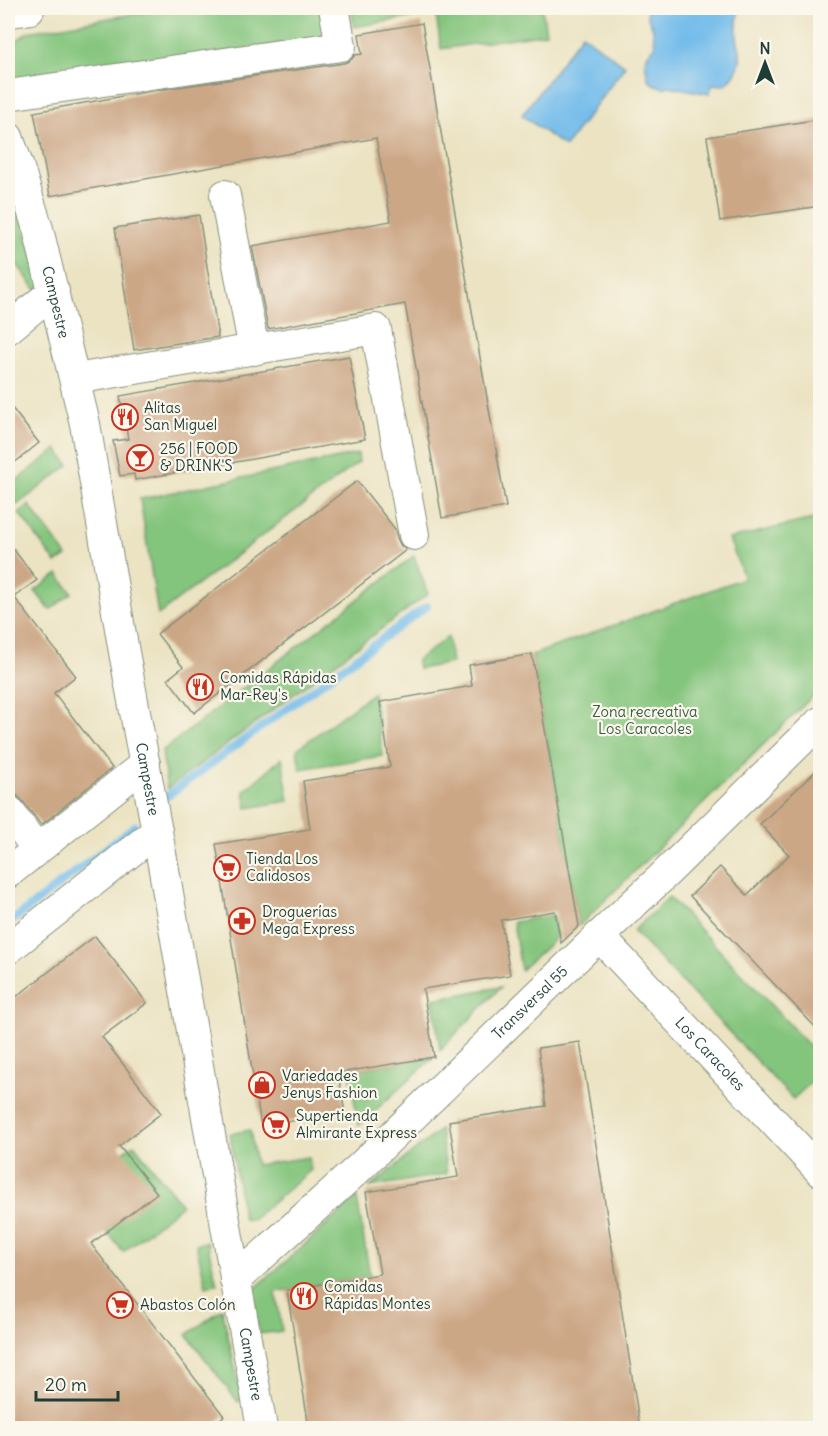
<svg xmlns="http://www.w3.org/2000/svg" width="828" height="1436" viewBox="0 0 828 1436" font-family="Delius,sans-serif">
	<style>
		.green { fill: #84c57d; stroke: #528158; stroke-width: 1.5 }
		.water { fill: #73bceb; stroke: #497c90; stroke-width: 1.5 }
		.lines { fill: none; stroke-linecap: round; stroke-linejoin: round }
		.stream { stroke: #73bceb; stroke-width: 8 }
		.building { fill: #cca786 }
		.minor-casing { stroke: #85907b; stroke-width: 32 }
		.primary-casing { stroke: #85907b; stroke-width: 35 }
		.minor { stroke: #fff; stroke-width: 30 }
		.primary { stroke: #fff; stroke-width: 33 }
		.labels { text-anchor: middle; stroke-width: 4.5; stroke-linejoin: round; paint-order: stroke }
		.street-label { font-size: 15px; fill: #1f3d34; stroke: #fbf7ec }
		.poi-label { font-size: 15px; fill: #1f3d34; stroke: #fbf7ec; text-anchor: start }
		.park-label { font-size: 15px; fill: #385f46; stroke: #fbf7ec }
	</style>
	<rect width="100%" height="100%" fill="#fbf7ec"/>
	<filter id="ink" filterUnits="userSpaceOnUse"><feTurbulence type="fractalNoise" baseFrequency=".0167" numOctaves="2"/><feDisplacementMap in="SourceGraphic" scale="12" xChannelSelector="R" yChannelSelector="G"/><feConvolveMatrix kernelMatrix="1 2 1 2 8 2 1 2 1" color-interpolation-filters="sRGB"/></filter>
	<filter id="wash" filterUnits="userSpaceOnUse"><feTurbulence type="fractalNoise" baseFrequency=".008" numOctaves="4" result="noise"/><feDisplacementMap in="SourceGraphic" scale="24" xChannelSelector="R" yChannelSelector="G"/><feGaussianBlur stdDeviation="1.35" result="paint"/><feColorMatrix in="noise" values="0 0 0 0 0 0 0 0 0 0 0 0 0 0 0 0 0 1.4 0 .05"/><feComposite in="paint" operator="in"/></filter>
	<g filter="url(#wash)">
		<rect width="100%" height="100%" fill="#ebe3c2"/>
		<g class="green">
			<polygon points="168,8 323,8 329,37 15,82 8,71 8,50 15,42 28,32"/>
			<polygon points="351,8 413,8 414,17 354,27"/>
			<polygon points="435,8 542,8 546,33 441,49"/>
			<polygon points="9,182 43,286 36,290 8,252 8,183"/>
			<polygon points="57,449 69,465 17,505 8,493 8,487"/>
			<polygon points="358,454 359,462 158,615 140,499"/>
			<polygon points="820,503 820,689 579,926 532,655 744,578 729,539 817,518"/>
			<polygon points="29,505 67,556 56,563 19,513"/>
			<polygon points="414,556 428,594 167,789 162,751"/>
			<polygon points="58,574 72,593 50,610 35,591"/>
			<polygon points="448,637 452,663 418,669 417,660"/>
			<polygon points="373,693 383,756 300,769 297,749"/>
			<polygon points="282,758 289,801 247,808 244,791"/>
			<polygon points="669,897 820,1057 820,1074 793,1099 633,931"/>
			<polygon points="553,915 557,937 521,970 513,922"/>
			<polygon points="501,987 440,1050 433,999"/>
			<polygon points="434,1057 358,1126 350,1071"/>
			<polygon points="250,1130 256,1165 309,1157 311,1170 252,1220 247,1220 243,1218 230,1134"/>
			<polygon points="440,1130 447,1174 370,1187"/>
			<polygon points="134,1144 182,1205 123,1252 74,1190"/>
			<polygon points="357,1198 370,1276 276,1292 282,1331 259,1334 252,1291"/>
			<polygon points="207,1242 217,1284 206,1286 196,1244"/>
			<polygon points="222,1309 242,1399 238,1402 187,1335"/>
		</g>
		<g class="water">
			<path d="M647 8H738L739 9C737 19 736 28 737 38 737 42 740 47 740 52 742 66 735 76 725 85L713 84 709 94 668 86 664 88 653 84 648 79 645 62 648 54 655 46 653 29 647 15Z"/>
			<polygon points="582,34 625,66 565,147 522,115"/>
		</g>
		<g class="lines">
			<g class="stream">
				<polyline points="167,796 427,606"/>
				<polyline points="8,924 135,826"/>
			</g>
		</g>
		<g id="blocks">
			<g class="building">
				<polygon points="422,23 506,507 442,518 405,304 268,329 252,246 391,221 376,138 50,196 34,112 151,91 344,63 351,60 355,55 362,54 359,34"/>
				<polygon points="820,119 820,206 720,221 707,137"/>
				<polygon points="199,215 218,337 134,350 115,228"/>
				<polygon points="349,356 365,439 135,480 134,474 120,476 113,441 128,439 120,396"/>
				<polygon points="8,403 39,443 8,468"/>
				<polygon points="357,481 395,529 397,538 401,546 406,550 194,713 168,679 183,667 157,634"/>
				<polygon points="8,542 37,580 14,597 76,676 54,693 112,768 41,825 21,799 15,794 8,793"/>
				<polygon points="532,654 579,926 561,943 555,911 501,920 510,975 423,989 434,1057 338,1073 345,1113 261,1126 216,844 310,829 303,781 390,767 380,702 472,686 469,665"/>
				<polygon points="820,767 820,1032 690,896 720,867 747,895 789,855 760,824"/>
				<polygon points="95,936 147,1003 102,1037 161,1113 119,1146 157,1193 91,1244 224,1416 208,1428 8,1428 8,1003"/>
				<polygon points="580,1042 640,1428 309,1428 287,1290 380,1274 366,1192 458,1177 449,1121 546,1106 538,1048"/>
			</g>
		</g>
	</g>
	<g filter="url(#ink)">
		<use href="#blocks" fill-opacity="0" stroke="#85907b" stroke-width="1.5"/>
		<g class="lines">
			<defs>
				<g id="minor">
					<polyline points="8,95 341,46 334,8"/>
					<path id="s1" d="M8 137 18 165 38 229 85 424 124 652 164 870 224 1215 262 1428"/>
					<polyline points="225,195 254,350"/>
					<polyline points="8,329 54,291"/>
					<polyline points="75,379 376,329 414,535"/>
					<polyline points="8,810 37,849"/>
					<polyline points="8,873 145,764"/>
					<path id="s2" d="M599 936 820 1171"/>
					<polyline points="8,949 157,831"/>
					<path id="s3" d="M235 1280 358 1169 599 936 660 879 820 722"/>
				</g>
				<polyline id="primary" points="8,11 28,8"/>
			</defs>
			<use href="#minor" class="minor-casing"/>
			<use href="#primary" class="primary-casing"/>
			<use href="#minor" class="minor"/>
			<use href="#primary" class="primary"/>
		</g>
	</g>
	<defs>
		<symbol id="restaurant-ring" viewBox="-11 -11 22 22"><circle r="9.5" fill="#fbf7ec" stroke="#c8321e" stroke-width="1.5"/><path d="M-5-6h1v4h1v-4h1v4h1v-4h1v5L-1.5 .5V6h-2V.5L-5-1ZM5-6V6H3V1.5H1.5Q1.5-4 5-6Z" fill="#c8321e"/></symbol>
		<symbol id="bar-ring" viewBox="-11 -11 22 22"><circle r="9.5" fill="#fbf7ec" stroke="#c8321e" stroke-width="1.5"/><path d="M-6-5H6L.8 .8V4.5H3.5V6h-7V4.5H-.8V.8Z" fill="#c8321e"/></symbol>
		<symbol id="supermarket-ring" viewBox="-11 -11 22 22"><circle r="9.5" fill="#fbf7ec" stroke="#c8321e" stroke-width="1.5"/><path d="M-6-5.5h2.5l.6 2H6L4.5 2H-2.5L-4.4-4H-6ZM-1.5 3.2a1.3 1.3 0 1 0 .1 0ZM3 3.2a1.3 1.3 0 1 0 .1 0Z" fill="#c8321e"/></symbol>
		<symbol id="pharmacy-ring" viewBox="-11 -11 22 22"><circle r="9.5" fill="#fbf7ec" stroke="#c8321e" stroke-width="1.5"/><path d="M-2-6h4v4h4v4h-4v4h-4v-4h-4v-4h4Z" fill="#c8321e"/></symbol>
		<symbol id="shop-ring" viewBox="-11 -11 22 22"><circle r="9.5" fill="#fbf7ec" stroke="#c8321e" stroke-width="1.5"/><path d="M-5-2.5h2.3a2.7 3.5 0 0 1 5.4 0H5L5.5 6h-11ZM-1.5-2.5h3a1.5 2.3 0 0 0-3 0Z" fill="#c8321e"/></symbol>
	</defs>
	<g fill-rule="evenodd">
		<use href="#restaurant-ring" x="110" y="402" width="30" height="30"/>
		<use href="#bar-ring" x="125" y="443" width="30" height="30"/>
		<use href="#restaurant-ring" x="185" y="672" width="30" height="30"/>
		<use href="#supermarket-ring" x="212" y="853" width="30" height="30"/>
		<use href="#pharmacy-ring" x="227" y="906" width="30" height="30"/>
		<use href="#shop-ring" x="247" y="1070" width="30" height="30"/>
		<use href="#supermarket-ring" x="261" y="1110" width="30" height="30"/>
		<use href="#restaurant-ring" x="289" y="1281" width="30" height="30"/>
		<use href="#supermarket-ring" x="105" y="1290" width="30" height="30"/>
	</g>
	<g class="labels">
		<g class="street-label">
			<text dy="5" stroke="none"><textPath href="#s1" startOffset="172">Campestre</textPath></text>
			<text dy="5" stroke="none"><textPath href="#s1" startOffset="658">Campestre</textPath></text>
			<text dy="5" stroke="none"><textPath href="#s3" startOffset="405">Transversal 55</textPath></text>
			<text dy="5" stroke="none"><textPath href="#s2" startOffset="162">Los Caracoles</textPath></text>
			<text dy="5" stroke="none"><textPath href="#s1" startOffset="1252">Campestre</textPath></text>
		</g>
		<g class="poi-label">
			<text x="144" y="413">Alitas<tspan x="144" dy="17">San Miguel</tspan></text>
			<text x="160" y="454">256 | FOOD<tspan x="160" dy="17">&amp; DRINK'S</tspan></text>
			<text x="220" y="683">Comidas Rápidas<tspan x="220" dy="17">Mar-Rey's</tspan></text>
			<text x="246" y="864">Tienda Los<tspan x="246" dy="17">Calidosos</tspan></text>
			<text x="262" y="917">Droguerías<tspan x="262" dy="17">Mega Express</tspan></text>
			<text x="282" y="1081">Variedades<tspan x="282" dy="17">Jenys Fashion</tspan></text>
			<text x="296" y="1121">Supertienda<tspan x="296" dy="17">Almirante Express</tspan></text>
			<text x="324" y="1292">Comidas<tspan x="324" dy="17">Rápidas Montes</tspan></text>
			<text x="140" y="1310">Abastos Colón</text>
		</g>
		<g class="park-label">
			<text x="645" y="717">Zona recreativa<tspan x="645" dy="17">Los Caracoles</tspan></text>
		</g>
	</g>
	<rect width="828" height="1436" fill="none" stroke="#fbf7ec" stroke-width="30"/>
	<g transform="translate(765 63)" stroke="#fbf7ec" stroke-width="4.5" paint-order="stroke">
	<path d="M0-4.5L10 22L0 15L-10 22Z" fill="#1f3d34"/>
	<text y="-9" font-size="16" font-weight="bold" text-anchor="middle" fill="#1f3d34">N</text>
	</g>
	<path d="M36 1391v9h82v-9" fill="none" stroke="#1f3d34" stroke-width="3"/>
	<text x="45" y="1391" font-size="18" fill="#1f3d34" stroke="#fbf7ec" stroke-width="4.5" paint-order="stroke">20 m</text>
</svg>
